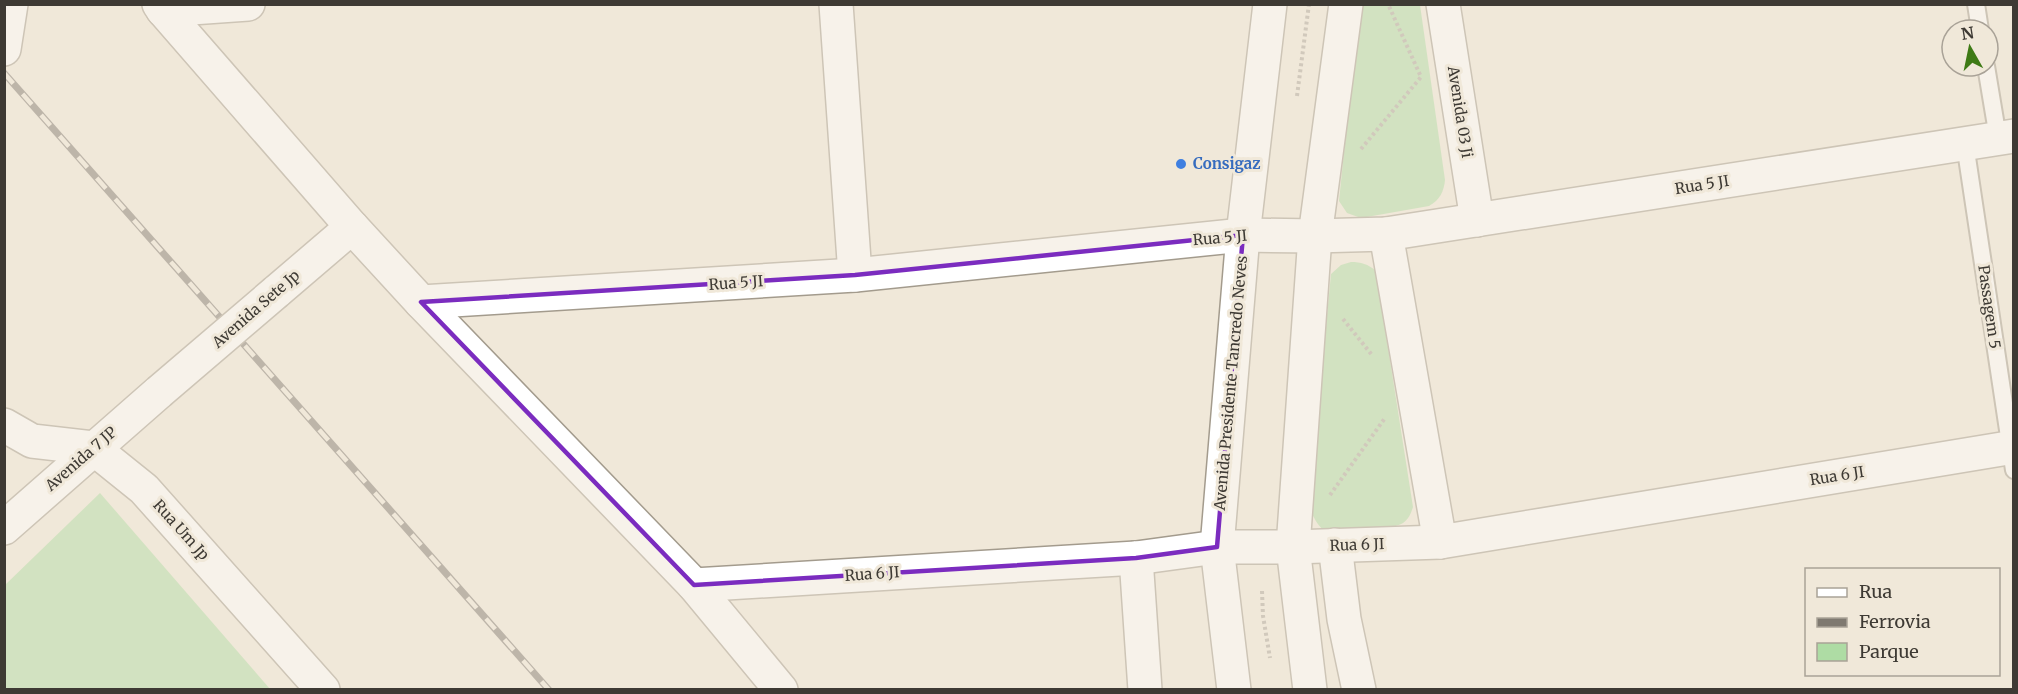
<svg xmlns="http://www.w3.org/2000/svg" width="2018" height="694" viewBox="0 0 2018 694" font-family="Merriweather,serif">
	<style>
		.green { fill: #aedca4 }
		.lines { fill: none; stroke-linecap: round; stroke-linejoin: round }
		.lane-casing { stroke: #a39b8d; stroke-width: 20 }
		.street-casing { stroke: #a39b8d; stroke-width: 36 }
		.secondary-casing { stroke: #a39b8d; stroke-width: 36 }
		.path { stroke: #aba499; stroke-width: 4; stroke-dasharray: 3 3; stroke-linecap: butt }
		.lane { stroke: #fff; stroke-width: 16 }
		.street { stroke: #fff; stroke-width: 33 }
		.secondary { stroke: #fff; stroke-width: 33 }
		.rail-casing { stroke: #7f7970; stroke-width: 7 }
		.rail { stroke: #f0e8d9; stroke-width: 4.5; stroke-dasharray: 14; stroke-linecap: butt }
		.secondary-bridge-casing { stroke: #a39b8d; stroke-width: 36; stroke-linecap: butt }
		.secondary-bridge { stroke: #fff; stroke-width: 33 }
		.marked { fill: none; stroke: #7b2cbf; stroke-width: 4.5; stroke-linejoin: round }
		.shop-dot { fill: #3f7fe0; stroke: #f0e8d9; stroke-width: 2 }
		.labels { text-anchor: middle; stroke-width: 6; stroke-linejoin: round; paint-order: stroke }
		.street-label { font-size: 15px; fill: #3e3a34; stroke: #f0e8d9 }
		.shop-label { font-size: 15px; font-weight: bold; fill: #366cbe; stroke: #f0e8d9; text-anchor: start }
	</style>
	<rect width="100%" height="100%" fill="#f0e8d9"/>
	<g class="green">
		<path d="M1359 5H1420L1445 180C1444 191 1440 200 1429 206L1361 218 1347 213 1339 201Z"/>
		<path d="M1351 262C1361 262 1368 264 1376 271L1413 507C1411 513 1409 519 1403 523 1398 527 1346 538 1339 537 1322 535 1313 519 1309 505L1331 274 1341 265Z"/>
		<polygon points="100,493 270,689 5,689 5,585"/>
	</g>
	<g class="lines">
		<defs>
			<g id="lane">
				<polyline points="1976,4 1980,30"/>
				<polyline points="1986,66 1998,138"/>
				<polyline points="1965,144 2014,470"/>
			</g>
			<g id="street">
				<polyline points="836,4 855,275"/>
				<polyline points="1443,4 1477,220"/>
				<polyline points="163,10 352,227"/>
				<polyline points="1386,234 1440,542"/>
				<polyline points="1315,236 1386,234 2014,136"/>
				<polyline points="421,302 694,585 781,690"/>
				<polyline points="4,425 32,441 93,448 144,489 323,690"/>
				<polyline points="1335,545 1344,619 1359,690"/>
				<polyline points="1136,558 1145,690"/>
				<polyline points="694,585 1136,558 1217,547 1293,547 1440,542 2014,447"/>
			</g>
			<g id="secondary">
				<polyline points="159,4 163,10 248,4"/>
				<polyline points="4,49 11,4"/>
				<polyline points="276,292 352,227 421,302 855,275 1243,235 1315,236"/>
				<polyline points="4,528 159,392"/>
				<polyline points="1234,690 1217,547 1243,235 1270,4"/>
				<polyline points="1310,690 1293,547 1315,236 1346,4"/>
			</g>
		</defs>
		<use href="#lane" class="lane-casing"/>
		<use href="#street" class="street-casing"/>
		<use href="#secondary" class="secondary-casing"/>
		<g class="path">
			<polyline points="1297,96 1309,4"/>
			<polyline points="1361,149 1421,77 1388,4"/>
			<polyline points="1343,319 1372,355"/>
			<polyline points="1330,495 1385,418"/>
			<polyline points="1262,591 1263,616 1270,658"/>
		</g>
		<use href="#lane" class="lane"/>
		<use href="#street" class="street"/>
		<use href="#secondary" class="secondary"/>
		<defs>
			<polyline id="rail" points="4,73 549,690"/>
		</defs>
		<use href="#rail" class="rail-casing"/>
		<use href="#rail" class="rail"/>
		<defs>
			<polyline id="secondary-bridge" points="159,392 276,292"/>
		</defs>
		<use href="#secondary-bridge" class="secondary-bridge-casing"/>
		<use href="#secondary-bridge" class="secondary-bridge"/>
	</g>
	<path d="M0 0H2018V694H0ZM1243 235 1217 547 1136 558 694 585 421 302 855 275Z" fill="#f0e8d9" fill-opacity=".55" fill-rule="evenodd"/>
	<path class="marked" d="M1243 235 1217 547 1136 558 694 585 421 302 855 275Z"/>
	<circle class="shop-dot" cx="1181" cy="164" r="6"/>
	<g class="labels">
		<g class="street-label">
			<text transform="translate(1460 112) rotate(81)" y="5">Avenida 03 Ji</text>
			<text transform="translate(1702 185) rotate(-9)" y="5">Rua 5 JI</text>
			<text transform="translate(1220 238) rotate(-5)" y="5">Rua 5 JI</text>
			<text transform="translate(736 283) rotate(-4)" y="5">Rua 5 JI</text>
			<text transform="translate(1989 307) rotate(82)" y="5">Passagem 5</text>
			<text transform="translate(256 309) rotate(-41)" y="5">Avenida Sete Jp</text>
			<text transform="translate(1231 383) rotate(-85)" y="5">Avenida Presidente Tancredo Neves</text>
			<text transform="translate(81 459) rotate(-41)" y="5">Avenida 7 JP</text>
			<text transform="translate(1837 476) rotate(-9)" y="5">Rua 6 JI</text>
			<text transform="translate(181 530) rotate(48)" y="5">Rua Um Jp</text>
			<text transform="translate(1357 545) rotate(-2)" y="5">Rua 6 JI</text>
			<text transform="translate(872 574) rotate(-4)" y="5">Rua 6 JI</text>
		</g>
		<g class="shop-label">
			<text x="1193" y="169">Consigaz</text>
		</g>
	</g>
	<rect width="2018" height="694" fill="none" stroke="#3e3a34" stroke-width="12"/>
	<rect x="1805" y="568" width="195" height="108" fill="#f0e8d9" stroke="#a9a297" stroke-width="1.5"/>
	<rect x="1817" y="588" width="30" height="9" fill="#ffffff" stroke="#a9a297" stroke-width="1.5"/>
	<text x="1859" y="598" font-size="18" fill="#3e3a34">Rua</text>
	<rect x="1817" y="618" width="30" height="9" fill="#7f7970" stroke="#a9a297" stroke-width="1.5"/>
	<text x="1859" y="628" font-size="18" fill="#3e3a34">Ferrovia</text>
	<rect x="1817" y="643" width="30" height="18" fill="#aedca4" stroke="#a9a297" stroke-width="1.5"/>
	<text x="1859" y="658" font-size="18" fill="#3e3a34">Parque</text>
	<g transform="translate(1970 48) rotate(351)"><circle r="28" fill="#f0e8d9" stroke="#a9a297" stroke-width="1.5"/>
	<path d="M0-4.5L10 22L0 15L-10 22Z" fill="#3e7a15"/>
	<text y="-9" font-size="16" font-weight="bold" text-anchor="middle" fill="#3e3a34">N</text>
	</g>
</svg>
